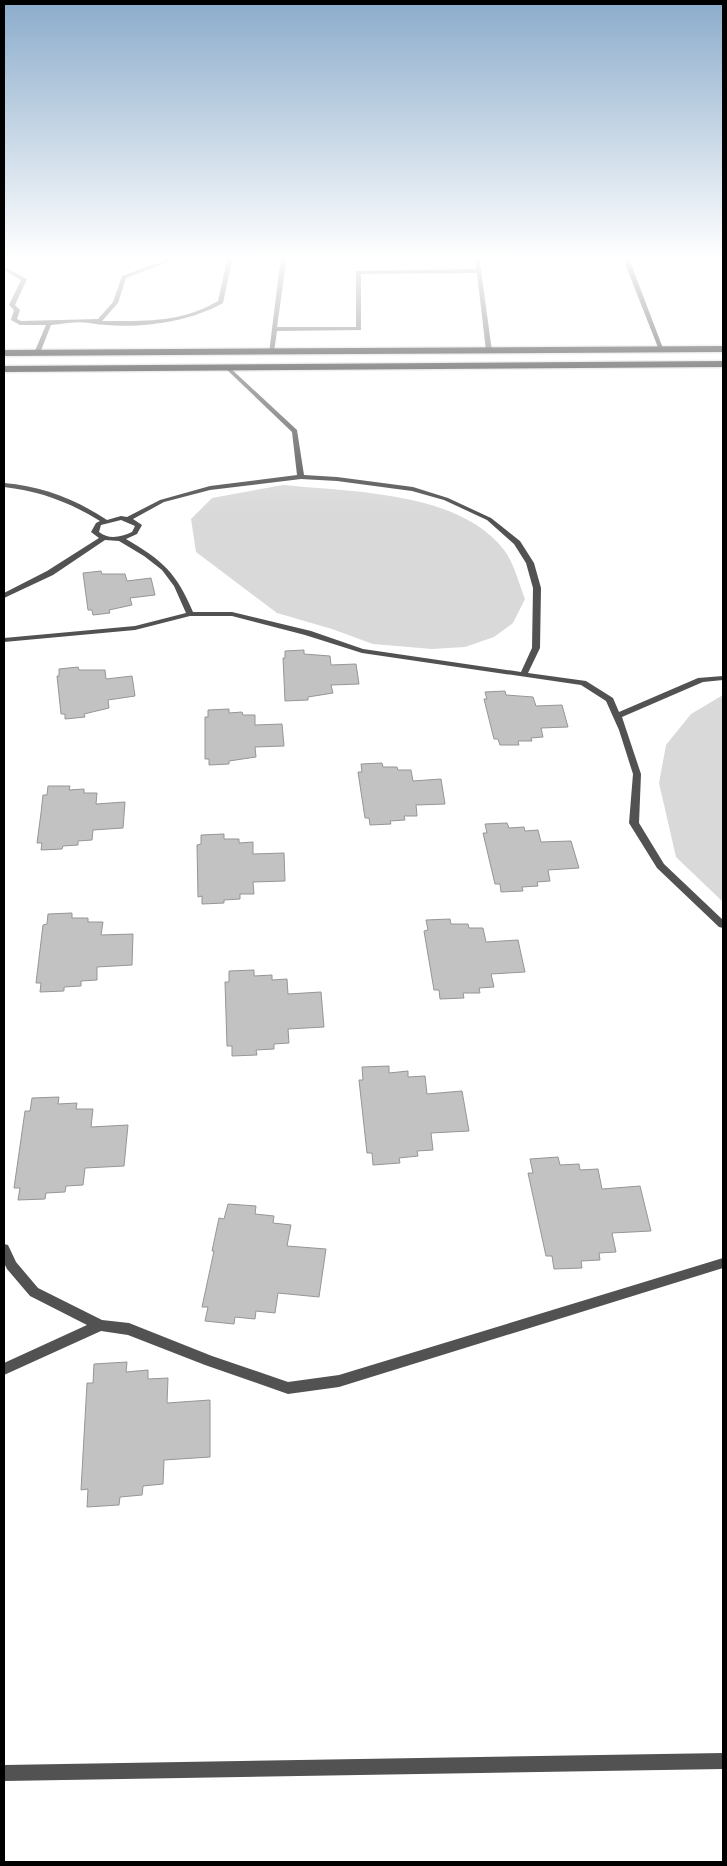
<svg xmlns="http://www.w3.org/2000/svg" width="727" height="1866" viewBox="0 0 727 1866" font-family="'Exo 2',sans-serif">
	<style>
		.green { fill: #d9d9d9 }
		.building { fill: #c2c2c2; stroke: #969696 }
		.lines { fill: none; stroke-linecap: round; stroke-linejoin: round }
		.highway-casing { stroke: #dbdbdb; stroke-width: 3 }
		.street { fill: #525252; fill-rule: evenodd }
		.secondary { fill: #1f1f1f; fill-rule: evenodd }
		.highway { fill: #000; fill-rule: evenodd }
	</style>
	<rect width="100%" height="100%" fill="#fff"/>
	<g class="green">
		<path d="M283 485C351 492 459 491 504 550 514 563 519 584 525 599L513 623 494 637 465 647 432 649 373 644 332 629 277 613 196 552 191 519 212 498Z"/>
		<polygon points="723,695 723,902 676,857 659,783 666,745 691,714"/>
	</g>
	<g class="building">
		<polygon points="101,571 102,574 125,574 127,581 151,578 155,595 130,598 132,605 109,610 110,613 93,615 92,610 88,610 83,573"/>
		<polygon points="304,650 304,654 330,656 331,665 356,664 359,684 331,685 333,693 308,697 308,700 285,701 283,658 285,658 285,651"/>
		<polygon points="78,667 79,670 105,670 106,679 132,676 135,696 108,700 109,708 84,714 85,717 65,719 65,714 61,714 57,676 59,676 59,669"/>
		<polygon points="505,691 506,695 533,697 536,706 562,705 568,727 541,728 543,737 531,738 532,741 518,741 519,745 500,745 498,739 494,739 484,699 487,699 485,692"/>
		<polygon points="229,709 229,713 242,712 243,715 255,715 255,725 282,724 284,746 255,747 256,757 229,761 229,764 209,765 209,759 205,759 205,717 208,717 208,710"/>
		<polygon points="382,763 383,767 397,767 398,770 411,770 413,781 441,779 445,804 416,805 417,816 404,816 405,820 390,821 391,824 370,825 369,818 365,818 358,772 362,772 361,764"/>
		<polygon points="48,786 70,786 69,790 84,789 84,793 97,793 96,804 125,802 123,828 93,830 92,840 78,841 78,845 63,846 62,849 41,850 42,843 37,843 41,813 43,795 47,795"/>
		<polygon points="507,823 509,828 524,827 525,831 538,830 541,842 571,841 579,868 548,870 550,881 537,882 538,886 522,887 523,891 501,892 500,884 495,884 483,833 487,833 485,824"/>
		<polygon points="224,834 224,839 239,839 239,843 253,842 253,854 284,853 285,881 253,882 254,894 240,894 240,899 224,900 224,903 202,904 202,896 198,897 197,845 201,844 201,835"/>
		<polygon points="72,913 72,918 88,918 88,922 103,922 101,935 133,934 132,965 97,967 97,980 81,981 81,986 64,987 64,991 40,992 41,983 36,983 43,925 47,924 48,914"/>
		<polygon points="450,919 451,924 468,924 469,928 483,928 486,942 518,940 525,972 491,974 494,987 479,988 480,993 463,993 464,998 440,999 439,990 434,990 424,931 428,930 426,920"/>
		<polygon points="254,970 254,976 272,975 272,980 287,979 288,994 321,992 324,1027 288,1029 289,1043 274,1044 274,1049 256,1050 257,1055 232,1056 232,1046 227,1046 225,982 229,982 229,971"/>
		<polygon points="389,1066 389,1073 408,1071 408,1077 425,1076 427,1094 462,1091 469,1131 431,1133 433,1150 417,1151 418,1156 399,1158 400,1163 373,1165 372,1153 367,1153 359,1080 363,1080 362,1067"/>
		<polygon points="59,1097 58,1104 77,1103 76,1109 93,1109 91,1127 128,1125 124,1166 85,1168 83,1185 66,1186 65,1192 46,1193 45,1199 18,1200 20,1188 14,1188 25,1111 30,1111 32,1098"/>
		<polygon points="558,1157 560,1165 579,1164 580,1170 598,1169 602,1189 640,1186 651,1231 612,1233 616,1252 599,1253 600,1260 581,1261 582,1268 554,1269 552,1256 546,1256 528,1173 533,1173 530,1159"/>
		<polygon points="228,1204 256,1206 255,1214 274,1216 273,1223 291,1225 287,1246 326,1249 319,1297 278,1293 275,1313 256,1311 255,1319 235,1317 234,1324 205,1321 208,1307 202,1307 214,1251 212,1251 219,1218 224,1219"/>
		<polygon points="127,1362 126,1372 148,1370 148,1379 168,1378 167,1403 210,1400 210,1457 164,1460 163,1484 143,1486 142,1495 120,1497 119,1505 87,1507 88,1489 81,1490 87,1383 93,1383 94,1364"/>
	</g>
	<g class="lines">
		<defs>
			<g id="highway">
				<polygon points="723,346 723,352 4,356 4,350"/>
				<polygon points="723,361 723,367 4,372 4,366"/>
			</g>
		</defs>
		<use href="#highway" class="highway-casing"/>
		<g class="street">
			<path d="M177 256H184L126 278 118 303 102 321C144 321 181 323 218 301L228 256H233L223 303C186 324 130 330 89 323 78 321 63 324 51 325L40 353 37 355 34 353 46 325H20L11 320 14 310 9 305 21 280 4 270V267L27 279 15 305 20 310 17 319 21 321 98 319 113 302 122 276Z"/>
			<polygon points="281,256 287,256 277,327 356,327 356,271 476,269 474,256 479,256 492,351 489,353 486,351 477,273 361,274 361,330 277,331 274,352 269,353"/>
			<path d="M227 365 297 430 304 475 337 477 413 487 448 498 491 518 520 541 534 563 541 588 540 648 528 673 586 681 613 698 619 712 698 678 723 676V680L703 682 622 717 641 774 639 823 664 864 723 920V928L719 927 657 868 629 823 633 774 619 730 606 701 581 685 362 653 305 635 232 616H190L135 630 4 642V638L135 626 186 613 174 586 162 570 144 556 119 541 105 540 53 575 4 598V593L47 571 99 538 91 532 96 523 100 521C69 502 40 491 4 487V483C42 486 75 499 107 520L121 516 127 517 160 500 210 486 297 475 292 432 225 368V366ZM301 479 337 481 412 491 444 500 487 520 514 544 526 563 533 588 532 648 521 672 363 649 311 631 232 612H193C176 572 163 561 126 539L137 534 142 525 133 519 164 502 210 490ZM121 520 135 526 132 532C121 537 109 540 99 532L101 525Z"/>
			<polygon points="4,1244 8,1245 16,1262 38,1288 102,1320 129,1323 212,1356 288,1382 339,1375 723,1258 723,1268 339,1387 288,1394 205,1365 128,1335 101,1331 4,1375 4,1363 87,1325 30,1296 7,1269 4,1263"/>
			<polygon points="723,1753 723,1769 4,1781 4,1765"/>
		</g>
		<polygon class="secondary" points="622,256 628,256 664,351 659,350"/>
		<use href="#highway" class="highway"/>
	</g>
	<linearGradient id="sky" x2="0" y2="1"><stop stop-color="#8baccb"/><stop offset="0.5" stop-color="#fff"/><stop offset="1" stop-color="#fff" stop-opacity="0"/></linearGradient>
	<rect width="727" height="517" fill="url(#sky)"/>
	<rect width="727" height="1866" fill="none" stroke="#000000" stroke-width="10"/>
</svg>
